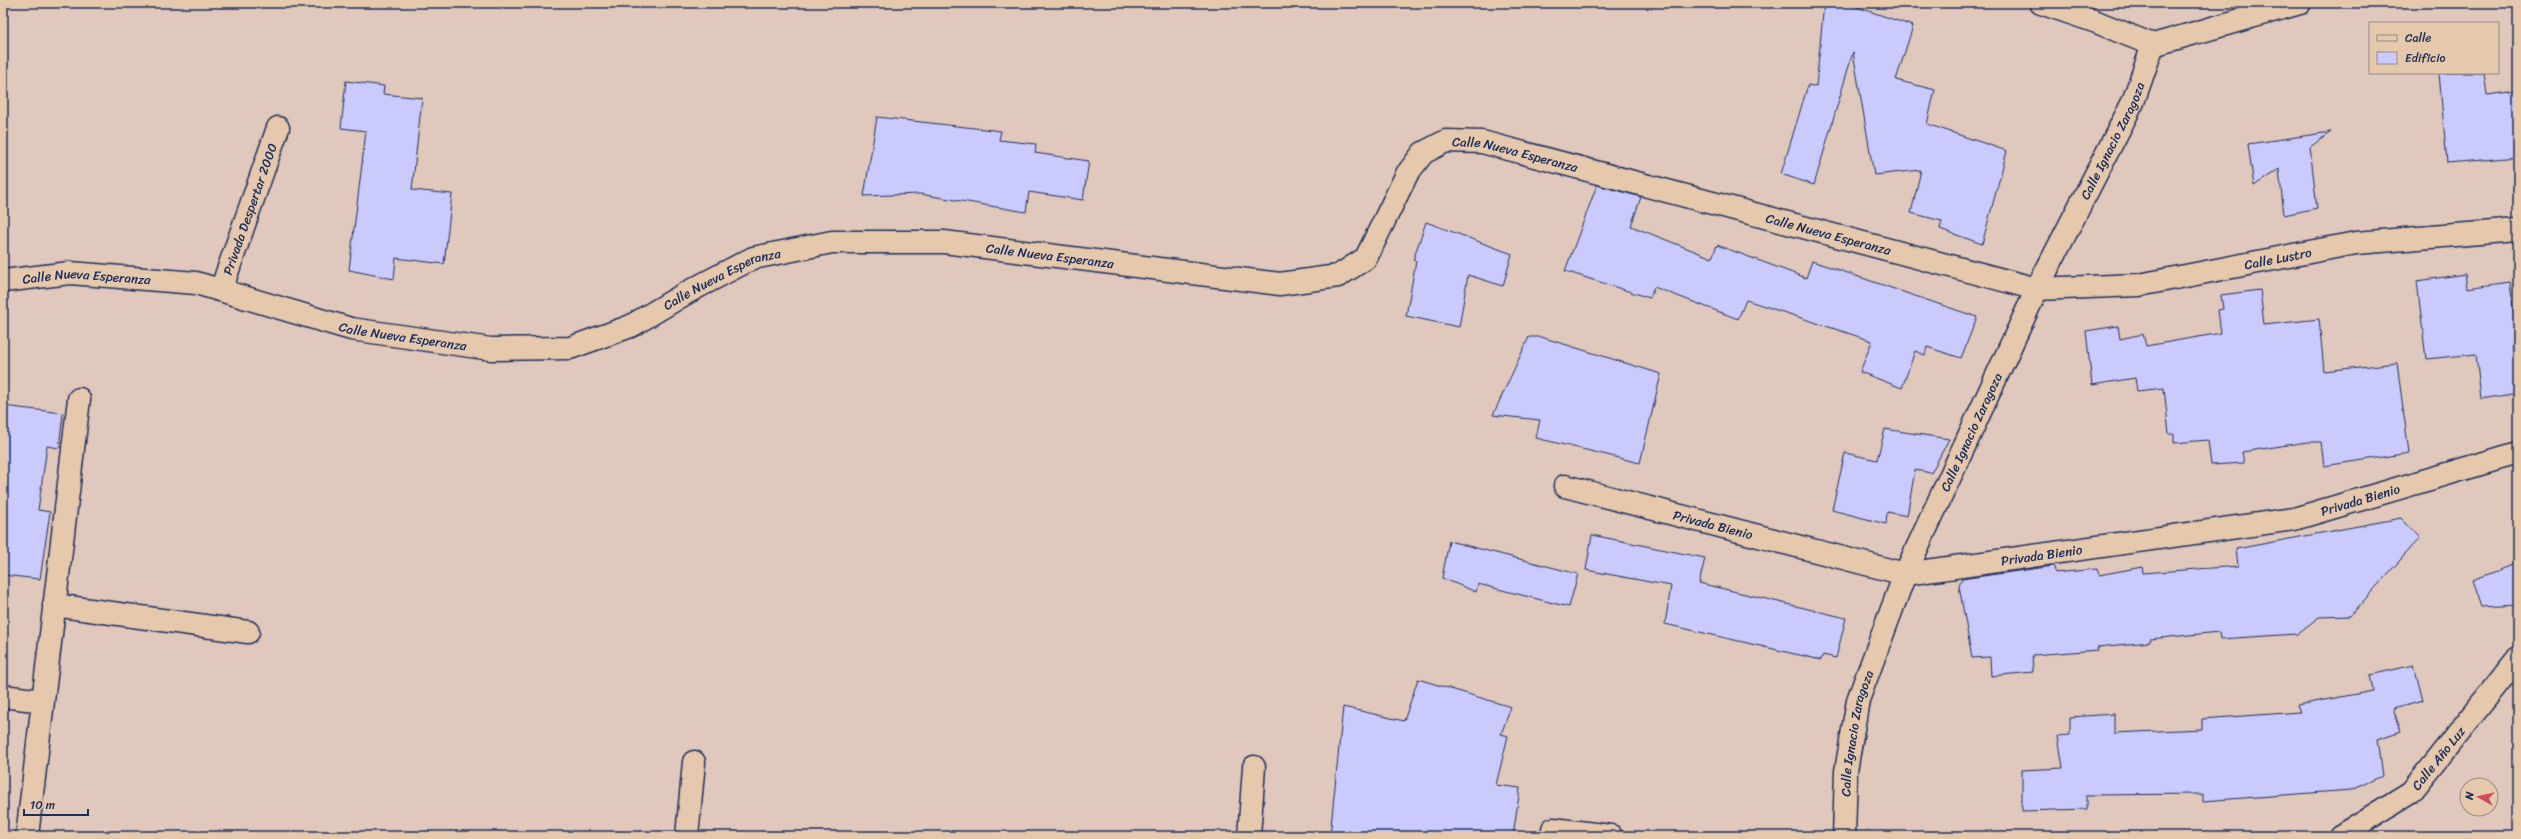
<svg xmlns="http://www.w3.org/2000/svg" width="2521" height="839" viewBox="0 0 2521 839" font-family="Sriracha,sans-serif">
	<style>
		.building { fill: #cbcafd; stroke: #1b2f5e }
		.lines { fill: none; stroke-linecap: round; stroke-linejoin: round }
		.street-casing { stroke: #1b2f5e; stroke-width: 25 }
		.street { stroke: #e6c8ac; stroke-width: 22 }
		.labels { text-anchor: middle; stroke-width: 4; stroke-linejoin: round; paint-order: stroke }
		.street-label { font-size: 13px; fill: #1b2f5e; stroke: #e6c8ac }
	</style>
	<rect width="100%" height="100%" fill="#e1c8bc"/>
	<filter id="ink" filterUnits="userSpaceOnUse"><feTurbulence type="fractalNoise" baseFrequency=".025" numOctaves="2"/><feDisplacementMap in="SourceGraphic" scale="8" xChannelSelector="R" yChannelSelector="G"/><feConvolveMatrix kernelMatrix="1 2 1 2 8 2 1 2 1" color-interpolation-filters="sRGB"/></filter>
	<g filter="url(#ink)">
		<g class="building">
			<polygon points="1824,3 1845,3 1913,26 1896,80 1935,90 1927,124 2007,151 1982,244 1940,229 1942,221 1911,213 1921,170 1874,175 1853,52 1814,185 1781,174 1808,85 1816,87"/>
			<polygon points="2439,73 2484,73 2487,95 2518,91 2518,157 2447,163"/>
			<polygon points="346,81 384,86 383,94 422,98 412,190 452,194 444,264 396,258 394,279 349,270 366,131 341,128"/>
			<polygon points="877,117 1001,131 999,140 1036,144 1035,153 1089,161 1083,200 1029,192 1026,212 920,194 864,196"/>
			<polygon points="2331,132 2310,147 2317,208 2284,215 2279,169 2254,186 2248,144"/>
			<polygon points="1597,185 1641,197 1631,226 1712,258 1717,245 1806,278 1812,261 1977,317 1961,358 1927,347 1925,355 1915,351 1902,388 1860,372 1872,341 1746,300 1738,319 1654,287 1650,298 1565,271"/>
			<polygon points="1426,222 1512,254 1503,286 1468,275 1459,327 1406,316 1416,261 1413,260"/>
			<polygon points="2465,274 2467,288 2510,282 2517,342 2512,342 2518,393 2481,399 2476,354 2426,359 2417,281"/>
			<polygon points="2260,290 2264,325 2319,319 2324,371 2397,363 2409,453 2324,466 2321,442 2307,442 2242,452 2244,463 2211,465 2208,440 2174,443 2174,434 2169,434 2164,388 2137,391 2135,378 2092,385 2086,331 2118,326 2120,339 2143,334 2146,346 2221,333 2218,310 2223,309 2221,295"/>
			<polygon points="1529,337 1541,337 1661,374 1640,463 1536,438 1540,420 1493,415"/>
			<polygon points="3,406 63,413 59,448 47,446 38,510 50,512 40,579 3,575"/>
			<polygon points="1885,429 1949,439 1931,473 1915,470 1907,516 1887,512 1886,524 1832,510 1845,453 1877,460"/>
			<polygon points="2401,518 2420,538 2350,616 2319,617 2297,634 2220,639 2219,632 2150,639 2150,642 2097,647 2098,650 2032,655 2033,672 1991,676 1990,657 1972,658 1959,586 1962,579 2054,566 2055,573 2097,569 2099,575 2142,567 2143,573 2238,566 2236,549"/>
			<polygon points="1592,535 1705,558 1699,583 1846,618 1836,658 1823,655 1821,660 1665,624 1671,586 1586,570"/>
			<polygon points="1449,541 1578,574 1569,607 1478,584 1476,592 1442,578"/>
			<polygon points="2518,563 2518,604 2482,606 2473,580"/>
			<polygon points="2414,665 2423,701 2393,709 2401,731 2377,739 2382,776 2351,790 2203,801 2203,794 2087,795 2087,809 2022,811 2022,770 2063,768 2058,736 2070,735 2070,717 2114,714 2114,733 2202,729 2202,719 2300,712 2297,705 2373,691 2370,675"/>
			<polygon points="1418,679 1511,707 1501,734 1508,736 1496,785 1520,788 1513,836 1330,836 1343,707 1404,721"/>
		</g>
		<g class="lines">
			<defs>
				<g id="street">
					<polyline points="2041,3 2094,21 2153,45"/>
					<polyline points="2153,45 2300,3"/>
					<path id="s1" d="M3 281 70 273 196 283 351 329 491 349 570 348 631 326 688 292 753 258 832 242H944L1280 284 1338 276 1366 258 1407 174 1423 153 1446 141 1482 142 2037 289 2139 285 2356 243 2518 230"/>
					<path id="s2" d="M221 290 278 128"/>
					<path id="s3" d="M1565 486 1905 574 2294 519 2518 453"/>
					<polyline points="54,605 248,632"/>
					<polyline points="3,696 42,701"/>
					<polyline points="1553,829 1611,836"/>
					<polyline points="27,836 79,399"/>
					<polyline points="687,836 694,762"/>
					<polyline points="1249,836 1254,767"/>
					<path id="s4" d="M1844 836 1846 771 1858 700 1905 574 2037 289 2133 102 2153 45"/>
					<path id="s5" d="M2340 836 2411 792 2518 658"/>
				</g>
			</defs>
			<use href="#street" class="street-casing"/>
			<use href="#street" class="street"/>
		</g>
	</g>
	<g class="labels">
		<g class="street-label">
			<text dy="5" stroke="none"><textPath href="#s4" startOffset="752">Calle Ignacio Zaragoza</textPath></text>
			<text dy="5" stroke="none"><textPath href="#s1" startOffset="1620">Calle Nueva Esperanza</textPath></text>
			<text dy="5" stroke="none"><textPath href="#s2" startOffset="86">Privada Despertar 2000</textPath></text>
			<text dy="5" stroke="none"><textPath href="#s1" startOffset="1944">Calle Nueva Esperanza</textPath></text>
			<text dy="5" stroke="none"><textPath href="#s1" startOffset="1080">Calle Nueva Esperanza</textPath></text>
			<text dy="5" stroke="none"><textPath href="#s1" startOffset="2403">Calle Lustro</textPath></text>
			<text dy="5" stroke="none"><textPath href="#s1" startOffset="84">Calle Nueva Esperanza</textPath></text>
			<text dy="5" stroke="none"><textPath href="#s1" startOffset="744">Calle Nueva Esperanza</textPath></text>
			<text dy="5" stroke="none"><textPath href="#s1" startOffset="408">Calle Nueva Esperanza</textPath></text>
			<text dy="5" stroke="none"><textPath href="#s4" startOffset="428">Calle Ignacio Zaragoza</textPath></text>
			<text dy="5" stroke="none"><textPath href="#s3" startOffset="813">Privada Bienio</textPath></text>
			<text dy="5" stroke="none"><textPath href="#s3" startOffset="153">Privada Bienio</textPath></text>
			<text dy="5" stroke="none"><textPath href="#s3" startOffset="489">Privada Bienio</textPath></text>
			<text dy="5" stroke="none"><textPath href="#s4" startOffset="104">Calle Ignacio Zaragoza</textPath></text>
			<text dy="5" stroke="none"><textPath href="#s5" startOffset="127">Calle Año Luz</textPath></text>
		</g>
	</g>
	<rect width="2521" height="839" fill="none" stroke="#e6c8ac" stroke-width="16"/>
	<rect x="8" y="8" width="2505" height="823" fill="none" stroke="#1b2f5e" stroke-width="1.5" filter="url(#ink)"/>
	<rect x="2369" y="22" width="130" height="52" fill="#e6c8ac" stroke="#958b8d"/>
	<rect x="2377" y="35" width="20" height="6" fill="#e6c8ac" stroke="#958b8d"/>
	<text x="2405" y="42" font-size="12" fill="#1b2f5e">Calle</text>
	<rect x="2377" y="52" width="20" height="12" fill="#cbcafd" stroke="#958b8d"/>
	<text x="2405" y="62" font-size="12" fill="#1b2f5e">Edificio</text>
	<g transform="translate(2479 797) rotate(278)"><circle r="19" fill="#e6c8ac" stroke="#958b8d"/>
	<path d="M0-3L7 15L0 10L-7 15Z" fill="#d1495b"/>
	<text y="-6" font-size="11" font-weight="bold" text-anchor="middle" fill="#1b2f5e">N</text>
	</g>
	<path d="M24 809v6h64v-6" fill="none" stroke="#1b2f5e" stroke-width="2"/>
	<text x="30" y="809" font-size="12" fill="#1b2f5e" stroke="#e6c8ac" stroke-width="3" paint-order="stroke">10 m</text>
</svg>
